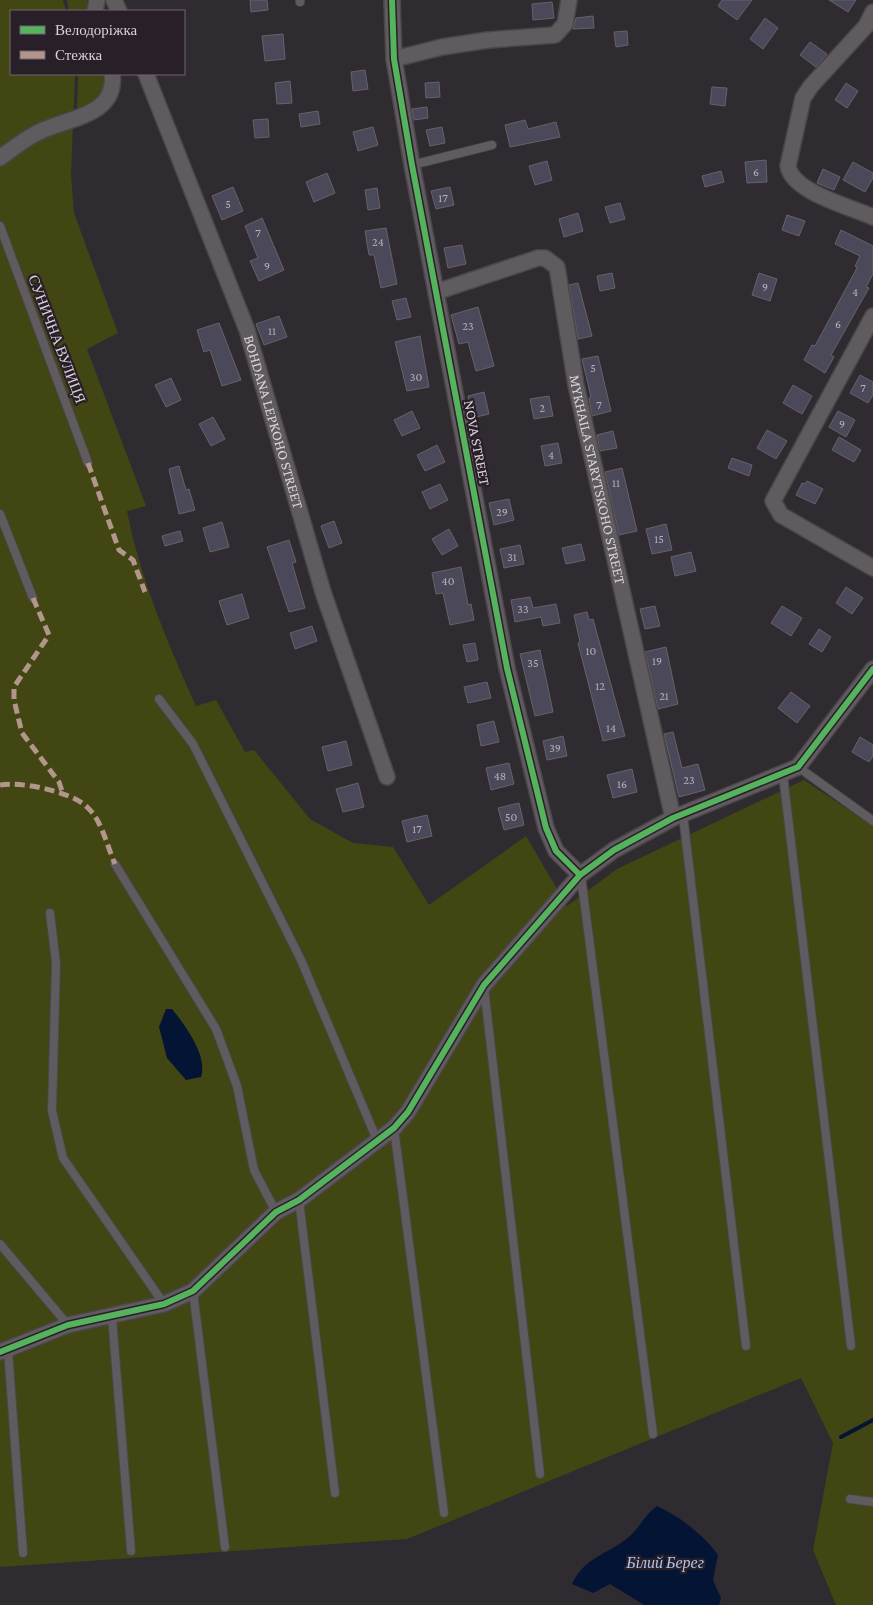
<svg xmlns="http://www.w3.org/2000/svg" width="873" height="1605" viewBox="0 0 873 1605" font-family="'Crimson Pro',serif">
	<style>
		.green { fill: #414613 }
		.water { fill: #041435 }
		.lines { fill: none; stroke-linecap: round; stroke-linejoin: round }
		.stream { stroke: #041435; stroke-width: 4 }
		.building { fill: #4b4859; stroke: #656368 }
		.service-casing { stroke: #4b464a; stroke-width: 10 }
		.minor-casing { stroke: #4b464a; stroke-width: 18 }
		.service { stroke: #605b5f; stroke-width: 8 }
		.minor { stroke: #605b5f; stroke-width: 15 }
		.quiet { stroke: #b2968c; stroke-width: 5; stroke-dasharray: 10 5; stroke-linecap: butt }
		.cycleway-casing { stroke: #291f28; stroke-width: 9 }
		.cycleway { stroke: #56b35d; stroke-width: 6 }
		.labels { text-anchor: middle; stroke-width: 4.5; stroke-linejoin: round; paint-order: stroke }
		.number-label { font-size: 12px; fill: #b6b0b8 }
		.street-label { font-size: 15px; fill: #d9d2d8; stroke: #291f28 }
		.water-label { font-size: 16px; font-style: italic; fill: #acc5ed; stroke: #291f28 }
	</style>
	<rect width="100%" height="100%" fill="#302b30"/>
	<g class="green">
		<path d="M0 0H63L66 11H11V74H75L71 175 74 213 118 333 87 349 146 506 127 511C140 578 168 644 196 706L216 700 245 752 254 750 310 819 353 843 393 847 429 905 526 836 567 906 617 869 804 780 873 826V1605H836L813 1550 833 1443 801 1378 407 1539 0 1567Z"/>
		<polygon points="67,0 87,0 88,11 69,11"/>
		<path d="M78 74H102C109 97 95 104 77 113Z"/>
	</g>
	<g class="water">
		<path d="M166 1009H172C185 1025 208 1056 201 1077L186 1080 167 1058 159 1027Z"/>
		<path d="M657 1506C679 1516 704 1535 718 1555L713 1580 721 1598 719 1605H644L610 1584 593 1593 572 1584C586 1554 613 1554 634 1532 642 1523 647 1513 657 1506Z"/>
	</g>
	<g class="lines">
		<polyline class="stream" points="841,1437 873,1420"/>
	</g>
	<g class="building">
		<polygon points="250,0 267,0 268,10 251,12"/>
		<polygon points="722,0 752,0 737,20 718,6"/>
		<polygon points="829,0 856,0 848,12"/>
		<polygon points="552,2 554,18 533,20 532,4"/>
		<polygon points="593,16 594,28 573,29 576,18"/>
		<polygon points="765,18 778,28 763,49 750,39"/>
		<polygon points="627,31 628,45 616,47 614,32"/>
		<polygon points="283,34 285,59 265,61 262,36"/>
		<polygon points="810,42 827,54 816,67 800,55"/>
		<polygon points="365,70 368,89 353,91 351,72"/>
		<polygon points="290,81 292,103 277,104 275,83"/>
		<polygon points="439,82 440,97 426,98 425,83"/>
		<polygon points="846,83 858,91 847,108 835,100"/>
		<polygon points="712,87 727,88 725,106 710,104"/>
		<polygon points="427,107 428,118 414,120 412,109"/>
		<polygon points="318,111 320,124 301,127 299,114"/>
		<polygon points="268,119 269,137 255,138 253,120"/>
		<polygon points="525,120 528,129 556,122 560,137 510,147 505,125"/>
		<polygon points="373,127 378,145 358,151 353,132"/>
		<polygon points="442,127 445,143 430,146 426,130"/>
		<polygon points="766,160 767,182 747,183 745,162"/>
		<polygon points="547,161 552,180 535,185 529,166"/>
		<polygon points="853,162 873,173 873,178 865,192 843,180"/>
		<polygon points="823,169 840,177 834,190 817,183"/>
		<polygon points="721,171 724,182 705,187 702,176"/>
		<polygon points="327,173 335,193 314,202 306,182"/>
		<polygon points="233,187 243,211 222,220 212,196"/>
		<polygon points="450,187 454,205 436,209 431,191"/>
		<polygon points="377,188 380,208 368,210 365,190"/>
		<polygon points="620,203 625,219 610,223 605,207"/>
		<polygon points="578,213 583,231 564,237 559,219"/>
		<polygon points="787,215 805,221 799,236 782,230"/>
		<polygon points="262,218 284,270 259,281 250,261 258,258 245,226"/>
		<polygon points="386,228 397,284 381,288 374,255 369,255 365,231"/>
		<polygon points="841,230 873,246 873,274 866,287 869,288 831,355 834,357 825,373 804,360 812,345 815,346 857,268 855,266 860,256 835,244"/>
		<polygon points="462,245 466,264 448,268 444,248"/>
		<polygon points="612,273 615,288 600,291 597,276"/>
		<polygon points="759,273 777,279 770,301 752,295"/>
		<polygon points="578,283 592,336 578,339 569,285"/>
		<polygon points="406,298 411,317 397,320 392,301"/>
		<polygon points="478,307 494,366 476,371 468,342 459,344 451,315"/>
		<polygon points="279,316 287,337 264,345 256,324"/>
		<polygon points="219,323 241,380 222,386 210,350 204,352 197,330"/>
		<polygon points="420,336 429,387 407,391 395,342"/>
		<polygon points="598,356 611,411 592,416 589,398 591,397 582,359"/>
		<polygon points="860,375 873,382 873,395 868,403 850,393"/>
		<polygon points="171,378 181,400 166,407 155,385"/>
		<polygon points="793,385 812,396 802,414 783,403"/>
		<polygon points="484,392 489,414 472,418 468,396"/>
		<polygon points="549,396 553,416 534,419 530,399"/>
		<polygon points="412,411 420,428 402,436 394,420"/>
		<polygon points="838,411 855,420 846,437 829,427"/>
		<polygon points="213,417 225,439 211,446 199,424"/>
		<polygon points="767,430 787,441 776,459 757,448"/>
		<polygon points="613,431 617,448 600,451 597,435"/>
		<polygon points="839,437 861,450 854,462 832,450"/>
		<polygon points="558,443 562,463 545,466 541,446"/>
		<polygon points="437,445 445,462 425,471 417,455"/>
		<polygon points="732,458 752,465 749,476 728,468"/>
		<polygon points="179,466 186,490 189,489 195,510 179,514 169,469"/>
		<polygon points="622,468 637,531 619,535 605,472"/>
		<polygon points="807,481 823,489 815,504 796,495 802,483 805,484"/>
		<polygon points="440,484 448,500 430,509 422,492"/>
		<polygon points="509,499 514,520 494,525 489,503"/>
		<polygon points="334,521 342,543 329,548 321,526"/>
		<polygon points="222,522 229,547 210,552 203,528"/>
		<polygon points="666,524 672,550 652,554 646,529"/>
		<polygon points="449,529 458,546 442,555 432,539"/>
		<polygon points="180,531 183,541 165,546 162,536"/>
		<polygon points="289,540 296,562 292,563 305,608 289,612 267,547"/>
		<polygon points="581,544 585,560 566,564 562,548"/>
		<polygon points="520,545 524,564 504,568 500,549"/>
		<polygon points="691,552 696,571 675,576 671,557"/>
		<polygon points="461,567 468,605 471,604 474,620 450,625 443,593 436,594 432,573"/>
		<polygon points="846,587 863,598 852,614 836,603"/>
		<polygon points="242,594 249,618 227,625 219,601"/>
		<polygon points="530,597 533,608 556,604 560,623 543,626 541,617 515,622 511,600"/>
		<polygon points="655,606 660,626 645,629 640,609"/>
		<polygon points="782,606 802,618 791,636 771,623"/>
		<polygon points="587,612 589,620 593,619 625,736 603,741 578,643 580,642 574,615"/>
		<polygon points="312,626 317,641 295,649 290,633"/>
		<polygon points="819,629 831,637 822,652 809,644"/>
		<polygon points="475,643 478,660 467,662 463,645"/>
		<polygon points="666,647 678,704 658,709 645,652"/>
		<polygon points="540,650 553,712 535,716 520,654"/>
		<polygon points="487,682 491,698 468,703 464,687"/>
		<polygon points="791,692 810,706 797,723 778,708"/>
		<polygon points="494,721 499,742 481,746 477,725"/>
		<polygon points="673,732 682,768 698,764 705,790 679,797 664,734"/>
		<polygon points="563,736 567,756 547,760 543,741"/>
		<polygon points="860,737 873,745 873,756 869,762 852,752"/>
		<polygon points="346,741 352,765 328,771 322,747"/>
		<polygon points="509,763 514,784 491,790 486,768"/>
		<polygon points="632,769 637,792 613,798 607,775"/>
		<polygon points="358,783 364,807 343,812 336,789"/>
		<polygon points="519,803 524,825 504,830 498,808"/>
		<polygon points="427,815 432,836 407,842 402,821"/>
	</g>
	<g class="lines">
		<defs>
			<g id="service">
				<polyline points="300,0 300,2"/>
				<polyline points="412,165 492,145"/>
				<polyline points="0,226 88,463"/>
				<polyline points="0,514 33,598"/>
				<polyline points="159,699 193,744 301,960 377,1140"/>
				<polyline points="798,767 873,821"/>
				<polyline points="783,775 851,1346"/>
				<polyline points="683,815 746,1346"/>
				<polyline points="115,864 216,1029 237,1086 254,1170 276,1212"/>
				<polyline points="581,876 653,1434"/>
				<polyline points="50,913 56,963 52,1111 63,1158 164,1304"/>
				<polyline points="484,987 540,1474"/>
				<polyline points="394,1128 444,1513"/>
				<polyline points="299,1200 335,1493"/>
				<polyline points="0,1244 68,1325"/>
				<polyline points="193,1291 225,1547"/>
				<polyline points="112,1317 131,1551"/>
				<polyline points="8,1350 23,1553"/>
				<polyline points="850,1499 873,1502"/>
			</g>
			<g id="minor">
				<polyline points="114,0 119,11"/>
				<polyline points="392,0 394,59 412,165 507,668 546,828 556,851 580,875"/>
				<polyline points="95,11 97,0"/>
				<path d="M873 12 866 26 811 86 803 98 788 166C792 192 851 207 873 217"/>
				<polyline points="394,59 442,47 488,40 555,35 565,24 569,0"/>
				<path id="s1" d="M146 74 247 330 323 592 387 777"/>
				<path d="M0 158C11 150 22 141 35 134 62 118 118 118 112 74"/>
				<path id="s2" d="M436 292 538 258H545L557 267 576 385 673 818"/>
				<polyline points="873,316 773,501 781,515 873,568"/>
				<polyline points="0,1352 68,1325 164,1304 193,1291 276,1212 299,1200 394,1128 408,1112 484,985 580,875 614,850 673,818 798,767 873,669"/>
			</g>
		</defs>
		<use href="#service" class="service-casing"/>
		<use href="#minor" class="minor-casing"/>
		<use href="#service" class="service"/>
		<use href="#minor" class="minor"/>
		<g class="quiet">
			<polyline points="88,463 119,550 133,560 145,592"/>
			<polyline points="33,598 49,635 14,687 14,700 22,733 59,782 63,794"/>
			<path d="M0 785C20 781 74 792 88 808 102 821 107 846 115 864"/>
		</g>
		<defs>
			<g id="cycleway">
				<polyline points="392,0 394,59 412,165 507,668 546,828 556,851 580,875"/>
				<polyline points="0,1352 68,1325 164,1304 193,1291 276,1212 299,1200 394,1128 408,1112 484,985 580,875 614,850 673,818 798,767 873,669"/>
			</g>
		</defs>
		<use href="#cycleway" class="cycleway-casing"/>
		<use href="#cycleway" class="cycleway"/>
	</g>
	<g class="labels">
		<g class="number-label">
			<text x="756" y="176">6</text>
			<text x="443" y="202">17</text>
			<text x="228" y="208">5</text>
			<text x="258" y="237">7</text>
			<text x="378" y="246">24</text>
			<text x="267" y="270">9</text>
			<text x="765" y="291">9</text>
			<text x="855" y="296">4</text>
			<text x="838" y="328">6</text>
			<text x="468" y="330">23</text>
			<text x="272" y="335">11</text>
			<text x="593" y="372">5</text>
			<text x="416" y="381">30</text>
			<text x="863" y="392">7</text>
			<text x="599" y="409">7</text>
			<text x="542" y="412">2</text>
			<text x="842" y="428">9</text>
			<text x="551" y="459">4</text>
			<text x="616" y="487">11</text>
			<text x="502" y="516">29</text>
			<text x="659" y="543">15</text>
			<text x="512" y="561">31</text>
			<text x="448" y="585">40</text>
			<text x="523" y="613">33</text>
			<text x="591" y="655">10</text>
			<text x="657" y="665">19</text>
			<text x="533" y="667">35</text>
			<text x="600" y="690">12</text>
			<text x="664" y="700">21</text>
			<text x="611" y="732">14</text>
			<text x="555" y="752">39</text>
			<text x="500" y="780">48</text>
			<text x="689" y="784">23</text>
			<text x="622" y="788">16</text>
			<text x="511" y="821">50</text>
			<text x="417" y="833">17</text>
		</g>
		<g class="street-label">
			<text transform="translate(57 339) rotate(69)" y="5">СУНИЧНА ВУЛИЦЯ</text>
			<text dy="5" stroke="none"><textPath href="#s1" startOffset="371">BOHDANA LEPKOHO STREET</textPath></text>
			<text transform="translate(477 443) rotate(79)" y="5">NOVA STREET</text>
			<text dy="5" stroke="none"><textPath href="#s2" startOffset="346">MYKHAILA STARYTSKOHO STREET</textPath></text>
		</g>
		<g class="water-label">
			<text x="665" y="1568">Білий Берег</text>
		</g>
	</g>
	<rect x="10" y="10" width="175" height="65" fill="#291f28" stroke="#6f676e"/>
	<rect x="20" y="26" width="25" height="8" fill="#56b35d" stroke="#6f676e"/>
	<text x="55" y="35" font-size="15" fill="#d9d2d8">Велодоріжка</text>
	<rect x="20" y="51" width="25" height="8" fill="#b2968c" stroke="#6f676e"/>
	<text x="55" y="60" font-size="15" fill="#d9d2d8">Стежка</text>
</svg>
